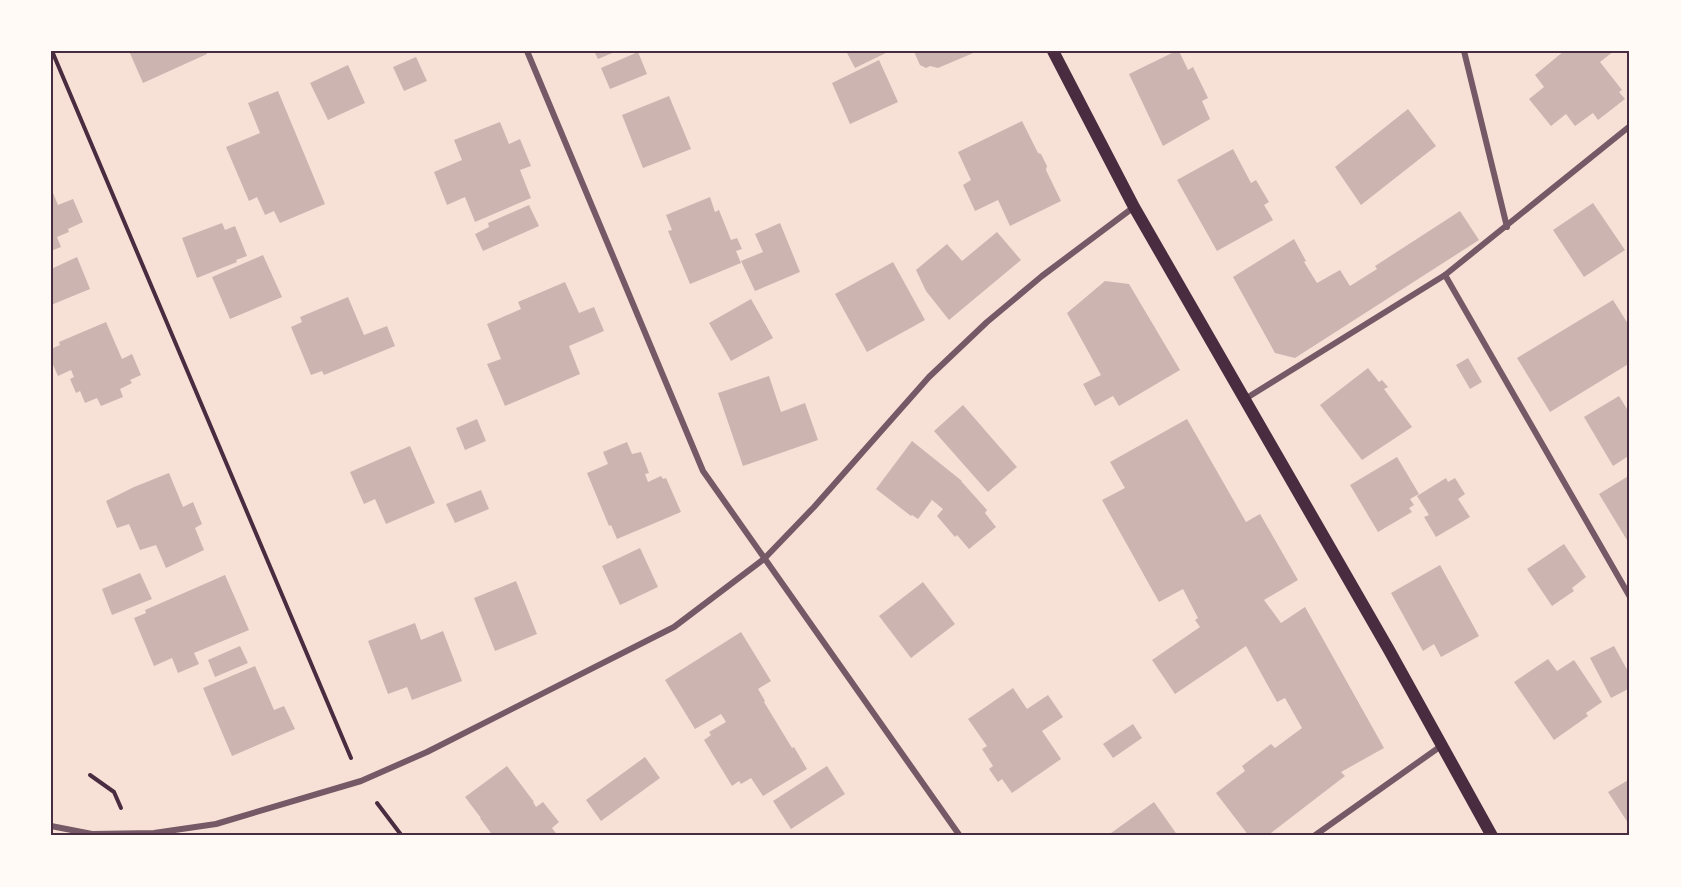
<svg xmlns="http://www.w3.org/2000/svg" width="1681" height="887" viewBox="0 0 1681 887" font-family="Barlow,sans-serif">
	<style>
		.building { fill: #ccb4b1 }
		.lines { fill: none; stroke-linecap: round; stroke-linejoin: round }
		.path { stroke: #4a2c40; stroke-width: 4 }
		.minor { stroke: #755966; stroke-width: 6 }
		.secondary { stroke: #4a2c40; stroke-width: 12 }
		.neatline { fill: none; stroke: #4a2c40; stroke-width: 2 }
	</style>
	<rect width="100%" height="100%" fill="#f7e1d7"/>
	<g class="building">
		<polygon points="129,51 206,51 207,54 143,83"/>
		<polygon points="594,51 617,51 598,59"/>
		<polygon points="846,51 890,51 855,68"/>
		<polygon points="915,51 978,51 938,68 930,66 926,68 920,65 915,54"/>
		<polygon points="1176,51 1179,51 1188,70 1193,67 1208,98 1202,101 1210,119 1163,146 1129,74"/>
		<polygon points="1564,51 1614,51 1600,62 1622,90 1619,92 1625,99 1598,120 1593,113 1575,126 1566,114 1551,126 1529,99 1544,87 1535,75"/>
		<polygon points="638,52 647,74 610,89 601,68"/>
		<polygon points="416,57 427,81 404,91 393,67"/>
		<polygon points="879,60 898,102 850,124 832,83"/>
		<polygon points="348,65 365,103 328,120 310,83"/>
		<polygon points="278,91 325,204 280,223 274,211 265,215 257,197 249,201 226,147 260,133 248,103"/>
		<polygon points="669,96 691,149 643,168 622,115"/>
		<polygon points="1408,109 1436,146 1361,205 1335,167"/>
		<polygon points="1022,121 1038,153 1041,154 1047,166 1046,170 1061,201 1010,226 998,200 975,211 963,185 971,180 958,152"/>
		<polygon points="500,122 509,144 520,139 531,166 520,170 531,198 475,222 465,197 447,205 434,172 462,160 454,140"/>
		<polygon points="1233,149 1251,183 1256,180 1269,202 1264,205 1273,220 1217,251 1177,180"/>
		<polygon points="51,188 58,205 73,199 83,222 68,229 69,232 57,237 61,247 51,251"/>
		<polygon points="710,197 715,212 719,210 731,240 737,238 742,249 736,251 741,263 690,284 668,231 672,230 666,215"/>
		<polygon points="1593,203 1625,250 1584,277 1553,230"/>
		<polygon points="529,205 539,226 483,251 475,234 489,227 488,223"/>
		<polygon points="1460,211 1479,240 1295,358 1275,353 1233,277 1294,239 1306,261 1304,262 1317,283 1340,270 1350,286 1377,269 1375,266"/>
		<polygon points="222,223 225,230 235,226 247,256 236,260 237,262 197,278 182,238"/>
		<polygon points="780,223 800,272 755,291 741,261 763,252 755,234"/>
		<polygon points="997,232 1021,260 949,320 926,291 916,270 947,244 962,261"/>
		<polygon points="263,255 282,297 230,319 212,277"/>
		<polygon points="77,257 90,289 51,305 51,269"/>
		<polygon points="893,262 925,320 867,352 835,294"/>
		<polygon points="1105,281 1129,284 1180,370 1119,406 1113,396 1095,406 1083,384 1101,375 1067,313"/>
		<polygon points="565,282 579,313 594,307 604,331 569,346 580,374 505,406 487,364 501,359 487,324 521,309 518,302"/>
		<polygon points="348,297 364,335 387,326 395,346 324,375 322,371 311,375 291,327 302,322 300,317"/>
		<polygon points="751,299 773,338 731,361 709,323"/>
		<polygon points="1613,300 1630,327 1630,363 1550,412 1517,358"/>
		<polygon points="106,322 122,359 132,354 141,375 130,380 132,383 120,389 123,397 101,406 97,398 85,403 80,391 76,393 70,379 74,377 71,370 58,376 51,360 51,349 60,345 59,342"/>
		<polygon points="1468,358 1482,382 1470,389 1456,365"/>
		<polygon points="1368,368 1379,382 1382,380 1388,387 1384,389 1412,427 1362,460 1320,405"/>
		<polygon points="769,376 781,412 805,403 818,440 743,466 718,393"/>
		<polygon points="1619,396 1630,414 1630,455 1613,466 1584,417"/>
		<polygon points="963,405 1017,467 988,492 934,431"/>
		<polygon points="477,419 486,441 465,450 456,428"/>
		<polygon points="1187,419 1246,522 1260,514 1298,580 1264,600 1281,623 1305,607 1384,748 1341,772 1345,776 1267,836 1249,836 1216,793 1245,771 1242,766 1271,744 1275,748 1302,728 1285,698 1277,702 1246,646 1175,694 1152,660 1200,627 1195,620 1198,618 1183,589 1159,602 1102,500 1125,488 1110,462"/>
		<polygon points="912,441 962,481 961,481 987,510 985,513 996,527 969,549 957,535 955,537 937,516 943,509 932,500 918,519 912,515 911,516 876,489"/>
		<polygon points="627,442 632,454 641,452 649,473 645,474 648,482 661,476 663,479 666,478 681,512 617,539 611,525 609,526 587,473 608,464 603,452"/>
		<polygon points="410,446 435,503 386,524 375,499 364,504 350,472"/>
		<polygon points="1397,457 1419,494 1410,499 1414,505 1409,508 1412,512 1378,532 1350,485"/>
		<polygon points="169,473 183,507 193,502 202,524 195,528 204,550 166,568 156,545 140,550 129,524 117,528 106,501 134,487"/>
		<polygon points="1630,475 1630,545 1599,494"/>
		<polygon points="1446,478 1448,482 1455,478 1465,494 1458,499 1470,517 1436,537 1424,517 1429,515 1417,496"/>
		<polygon points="481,490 489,509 455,523 446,504"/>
		<polygon points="1564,544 1586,577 1572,588 1574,591 1552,606 1527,569"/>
		<polygon points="640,548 658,587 620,605 602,566"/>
		<polygon points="1440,565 1479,636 1441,657 1434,644 1423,651 1391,593"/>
		<polygon points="140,573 152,599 112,615 102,589"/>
		<polygon points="225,575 249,630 194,653 199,664 178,673 172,658 154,666 134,618 146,613 145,610"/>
		<polygon points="516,581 537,634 495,651 474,598"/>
		<polygon points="923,582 955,624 911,658 879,616"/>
		<polygon points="415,623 421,640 443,631 462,681 412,700 407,687 388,694 368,641"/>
		<polygon points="741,632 771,681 758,689 765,701 764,702 792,748 794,747 807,769 763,796 751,778 741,784 739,781 732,786 704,740 711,735 709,732 726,722 721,714 695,729 665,680"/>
		<polygon points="240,646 248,663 215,677 208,660"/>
		<polygon points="1614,646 1630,675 1630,688 1611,698 1590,658"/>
		<polygon points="1548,659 1557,671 1574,660 1602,702 1586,713 1588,716 1554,740 1514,682"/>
		<polygon points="255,666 274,710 284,706 295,729 232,756 203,688"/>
		<polygon points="1013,688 1027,709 1048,695 1063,717 1042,731 1061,759 1012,793 1002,779 998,782 989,769 993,766 982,749 987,746 968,719"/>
		<polygon points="1133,724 1142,738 1113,758 1103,744"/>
		<polygon points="645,757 660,778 601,821 586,800"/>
		<polygon points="507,766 534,802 533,802 536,807 543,802 559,822 552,828 558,836 493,836 480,818 481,818 465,797"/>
		<polygon points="827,766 845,794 791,829 773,801"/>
		<polygon points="1630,779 1630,826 1608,792"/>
		<polygon points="1154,802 1178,836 1107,836"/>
	</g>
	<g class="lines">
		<g class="path">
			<polyline points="52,51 351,758"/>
			<polyline points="90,775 114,792 121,808"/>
			<polyline points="377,803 402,836"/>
		</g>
		<g class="minor">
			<polyline points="527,51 703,471 960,836"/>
			<polyline points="1464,51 1507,227"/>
			<polyline points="1445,275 1630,597"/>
			<polyline points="1245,399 1445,275 1630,126"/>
			<polyline points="51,826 92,834 154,833 216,824 361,781 427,752 674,627 764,559 814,507 929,377 987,322 1042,276 1134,207"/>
			<polyline points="1314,836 1441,746"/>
		</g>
		<polyline class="secondary" points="1053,51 1134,207 1389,650 1492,836"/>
	</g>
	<rect width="1681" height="887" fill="none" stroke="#fffaf5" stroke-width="105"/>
	<rect x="52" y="52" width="1576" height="782" class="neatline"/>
</svg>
